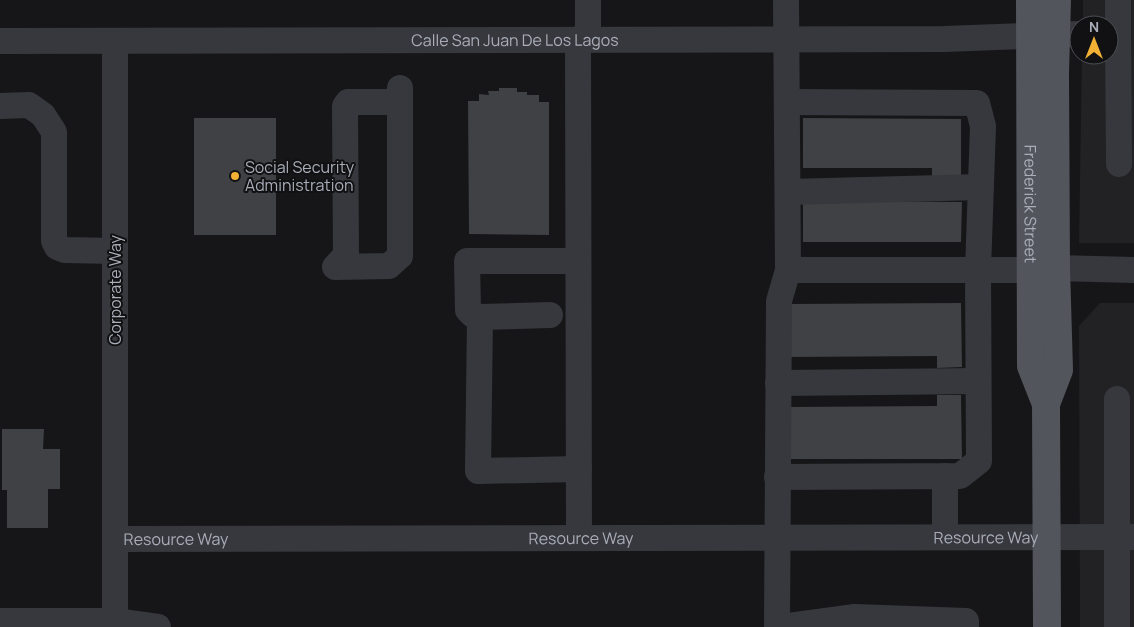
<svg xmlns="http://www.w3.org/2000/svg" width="1134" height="627" viewBox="0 0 1134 627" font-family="Manrope,sans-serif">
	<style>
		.built { fill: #222225 }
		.building { fill: #404145 }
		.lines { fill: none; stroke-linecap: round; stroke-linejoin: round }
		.minor { stroke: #37383d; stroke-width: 26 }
		.major { stroke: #53555c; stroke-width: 28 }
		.poi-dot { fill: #f2b134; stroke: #111113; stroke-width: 2 }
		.labels { text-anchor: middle; stroke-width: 4; stroke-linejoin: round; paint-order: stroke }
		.street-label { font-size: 16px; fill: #a8adb8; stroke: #111113 }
		.poi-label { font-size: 16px; fill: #a8adb8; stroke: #111113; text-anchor: start }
	</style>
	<rect width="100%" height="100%" fill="#161618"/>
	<g class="built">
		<polygon points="1083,0 1134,0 1134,243 1079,243 1082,55 1109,55 1109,25 1083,25"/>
		<polygon points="1100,303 1134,303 1134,627 1080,627 1079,326"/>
	</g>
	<g class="building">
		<polygon points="499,88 517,88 517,92 527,92 527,95 539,95 539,102 549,102 549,235 469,234 468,101 479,101 479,94 489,95 488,91 499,91"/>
		<rect x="194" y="118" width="82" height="117"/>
		<polygon points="803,118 961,119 961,178 932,177 932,168 803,168"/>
		<polygon points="803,201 962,202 961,242 803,242"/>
		<polygon points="961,303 962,367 937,368 937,356 789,357 788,304"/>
		<polygon points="937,395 961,395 962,459 789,459 789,407 937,406"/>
		<polygon points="2,429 44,429 43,449 60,449 60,489 48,489 48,528 7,528 7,490 2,490"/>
	</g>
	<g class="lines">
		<g class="minor">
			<polyline points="588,0 588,39"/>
			<polyline points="1109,33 1118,33 1118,0"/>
			<polyline points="1118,33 1119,164"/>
			<polyline points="578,39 579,538"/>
			<path id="s1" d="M0 41 944 39 1079 34"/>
			<polyline points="400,88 400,256 389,266 335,267 346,255 345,106 348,102 400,102"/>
			<polyline points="0,106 29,105 43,115 54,132 54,241 57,247 65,250 115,251"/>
			<polyline points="788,192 981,187"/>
			<polyline points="578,261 467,261 468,310 473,315 480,317 478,471 579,469"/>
			<polyline points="1056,268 1134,270"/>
			<polyline points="788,270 1030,270"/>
			<polyline points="480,317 550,315"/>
			<polyline points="778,383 978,381"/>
			<polyline points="777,477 960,476 979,461 978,270 983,126 977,103 787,102"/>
			<polyline points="945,537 945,476"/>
			<path id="s2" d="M115 539 1134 537"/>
			<polyline points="0,621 115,621 158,627"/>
			<polyline points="115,621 115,41"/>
			<polyline points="777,627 779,301 788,270 786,0"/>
			<polyline points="781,627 855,617 966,621 966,627"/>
			<polyline points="1117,627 1117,399"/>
		</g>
		<g class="major">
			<path id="s3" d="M1030 0 1031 366 1046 404 1047 627"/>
			<polyline points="1046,404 1059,370 1056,268 1055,73 1057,0"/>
		</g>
	</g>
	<circle class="poi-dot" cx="235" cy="176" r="5"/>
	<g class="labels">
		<g class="street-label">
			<text dy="6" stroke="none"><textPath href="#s1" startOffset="515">Calle San Juan De Los Lagos</textPath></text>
			<text dy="6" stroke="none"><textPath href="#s3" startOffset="204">Frederick Street</textPath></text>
			<text transform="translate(115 290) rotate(-90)" y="6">Corporate Way</text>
			<text dy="6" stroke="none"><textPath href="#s2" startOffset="871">Resource Way</textPath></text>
			<text dy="6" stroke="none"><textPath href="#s2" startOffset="466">Resource Way</textPath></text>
			<text dy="6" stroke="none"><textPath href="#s2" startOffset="61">Resource Way</textPath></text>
		</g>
		<g class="poi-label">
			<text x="245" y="173">Social Security<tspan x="245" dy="18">Administration</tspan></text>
		</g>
	</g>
	<g transform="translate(1094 40)"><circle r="24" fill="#111113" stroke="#4d4f55"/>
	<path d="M0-4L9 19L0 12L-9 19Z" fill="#f2b134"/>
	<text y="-8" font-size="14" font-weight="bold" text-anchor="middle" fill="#a8adb8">N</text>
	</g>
</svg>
